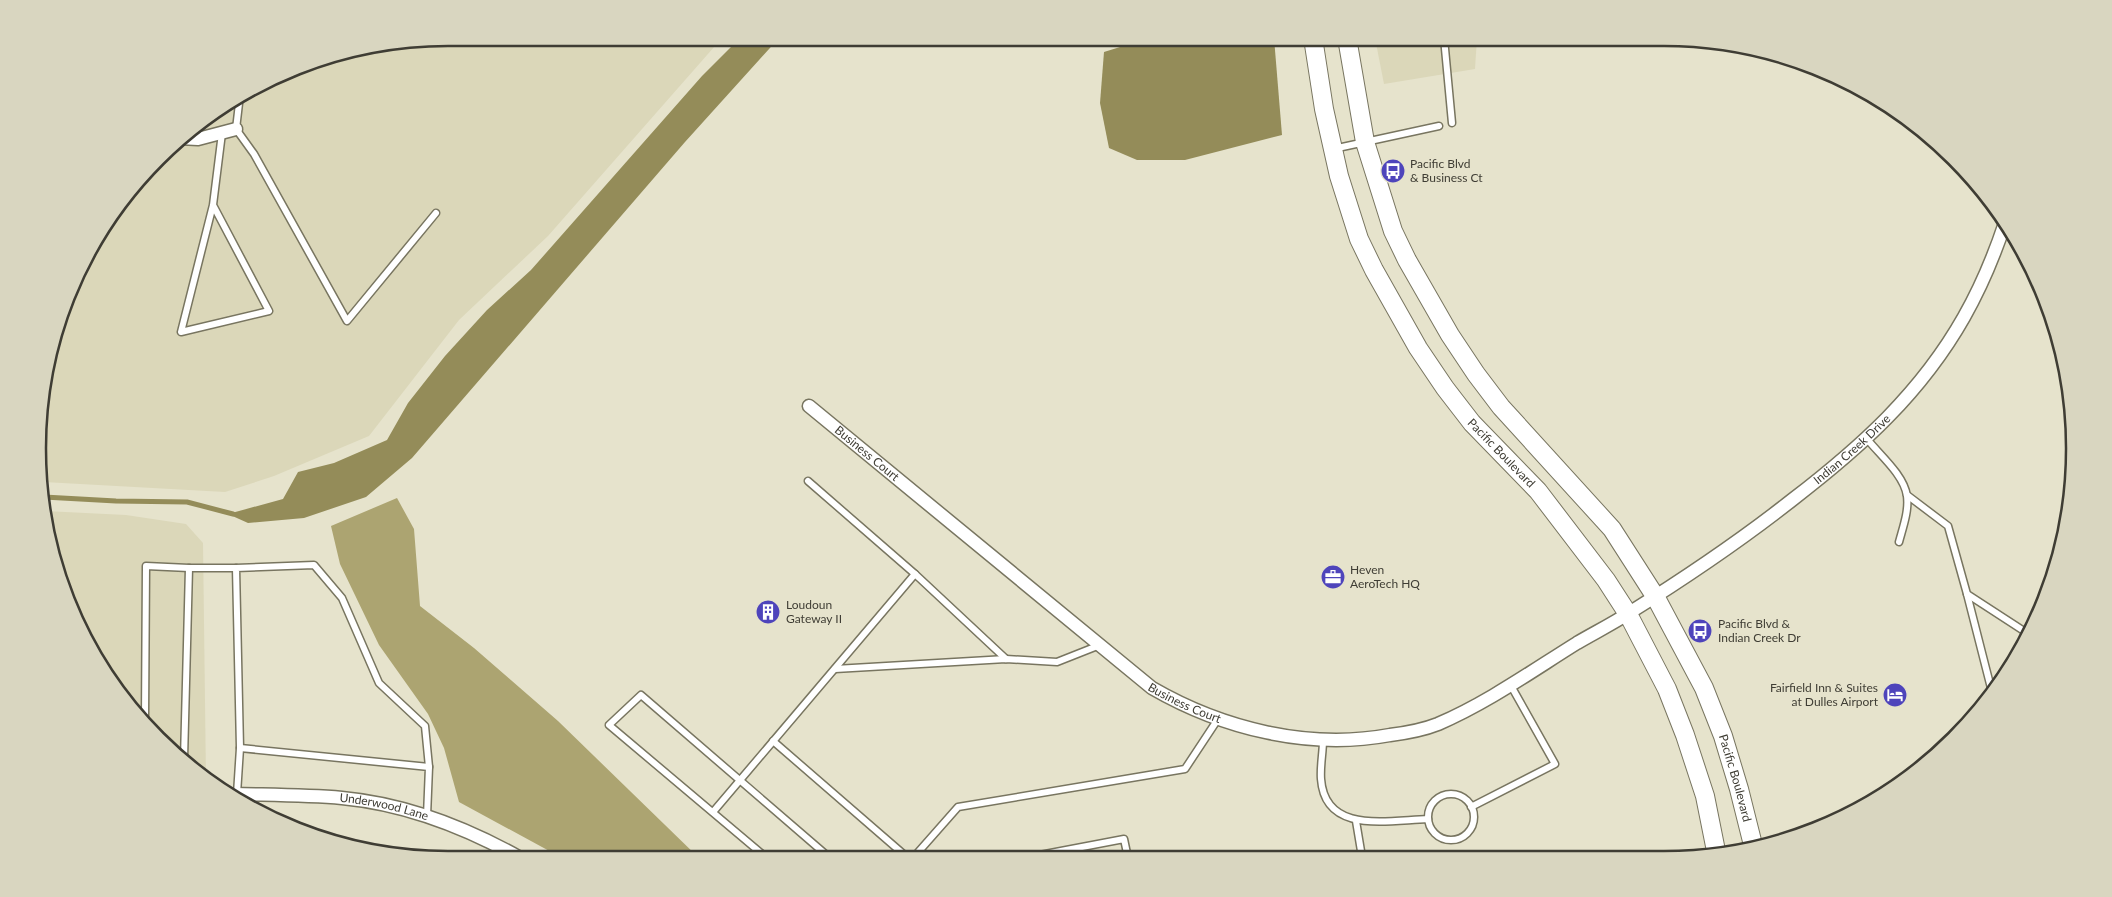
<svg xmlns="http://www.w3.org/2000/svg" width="2112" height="897" viewBox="0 0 2112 897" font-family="Lato,sans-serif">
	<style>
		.built { fill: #dbd7b9 }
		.forest { fill: #aca471 }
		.water { fill: #948c59 }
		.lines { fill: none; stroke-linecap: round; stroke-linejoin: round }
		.stream { stroke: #948c59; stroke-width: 5 }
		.lane-casing { stroke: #787560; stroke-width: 9 }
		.street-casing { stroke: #787560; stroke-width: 15 }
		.secondary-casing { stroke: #787560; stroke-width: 20 }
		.lane { stroke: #fff; stroke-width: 6 }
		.street { stroke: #fff; stroke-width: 12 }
		.secondary { stroke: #fff; stroke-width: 18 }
		.labels { text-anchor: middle; stroke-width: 4; stroke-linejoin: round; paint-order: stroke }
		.poi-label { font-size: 12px; fill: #3f3d34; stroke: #e6e3cc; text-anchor: start }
		.street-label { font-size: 12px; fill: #3f3d34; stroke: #e6e3cc }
		.rim { fill: none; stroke: #3f3d34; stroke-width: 2.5 }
	</style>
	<rect width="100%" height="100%" fill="#e6e3cc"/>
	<g class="built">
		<polygon points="449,38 722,38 548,236 459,320 369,436 274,476 225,492 44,482 41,395 59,316 92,243 178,139 243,92 316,59"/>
		<polygon points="1375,38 1477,38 1475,69 1384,84"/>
		<polygon points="45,511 126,515 186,524 203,543 206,779 198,774 107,677 69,606 45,529"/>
	</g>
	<polygon class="forest" points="397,498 414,529 420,606 474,648 558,721 700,859 564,859 459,802 444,748 428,714 379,645 340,564 331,526"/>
	<g class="water">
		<polygon points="740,38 779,38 685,142 412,458 366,497 304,518 248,523 228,514 283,499 298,472 334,463 387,440 408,403 445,356 487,310 531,270 702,76"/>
		<polygon points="1149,38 1274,38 1282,135 1185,160 1137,160 1109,148 1100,103 1104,52"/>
	</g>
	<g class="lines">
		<polyline class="stream" points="44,497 116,501 187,502 233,514"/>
		<defs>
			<g id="lane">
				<polyline points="1444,38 1452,123"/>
				<polyline points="240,95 236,129 254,154 347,321 436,213"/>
				<polyline points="1333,149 1439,126"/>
				<polyline points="213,205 269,311 181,332 213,205 222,133"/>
				<path d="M1867 439C1880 455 1904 475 1907 496 1909 511 1903 527 1899 542"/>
				<polyline points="808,481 915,574 1006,659"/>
				<polyline points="1907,495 1948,526 1967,594 2027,633"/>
				<polyline points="1967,594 1992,692"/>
				<polyline points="835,669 1006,659 1057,662 1100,645"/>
				<polyline points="145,718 146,566 189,568 236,568"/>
				<path d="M1323 740C1323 753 1320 766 1321 779 1325 835 1389 820 1428 819"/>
				<polyline points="773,741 908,858"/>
				<polyline points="240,748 429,767 427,816"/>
				<polyline points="184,759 189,568"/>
				<polyline points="237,794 240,748 236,568 314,565 342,598 379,683 425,726 429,767"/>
				<circle cx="1451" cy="817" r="23"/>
				<polyline points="1471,807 1555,764 1510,684"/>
				<polyline points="713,812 915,574"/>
				<polyline points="1356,821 1362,857"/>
				<polyline points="913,858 958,807 1185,769 1218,719"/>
				<polyline points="1024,858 1124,839 1128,858"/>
				<polyline points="768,859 609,725 641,695 830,858"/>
			</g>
			<g id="street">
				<polyline points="179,138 198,139 236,129"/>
				<path id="s1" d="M809 406 1152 688C1223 729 1309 750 1390 735 1406 733 1423 730 1438 724 1487 703 1532 671 1577 643 1594 633 1612 624 1629 613 1685 578 1740 541 1792 500 1861 447 1921 393 1964 317 1981 287 1994 256 2005 223"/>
				<path id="s2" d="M235 794C271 795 307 795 342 798 406 804 467 828 522 859"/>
			</g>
			<g id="secondary">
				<path id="s3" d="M1313 38 1324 109 1339 176 1359 239 1374 270 1418 348 1445 388 1472 423 1538 491 1606 580 1628 614 1667 689 1685 735 1705 796 1717 856"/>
				<path id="s4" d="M1347 38 1365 142 1393 231 1407 260 1450 335 1476 374 1501 407 1612 529 1655 596 1704 688 1723 736 1739 789 1753 845"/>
			</g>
		</defs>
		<use href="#lane" class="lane-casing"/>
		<use href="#street" class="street-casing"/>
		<use href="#secondary" class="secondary-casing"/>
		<use href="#lane" class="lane"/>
		<use href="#street" class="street"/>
		<use href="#secondary" class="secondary"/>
	</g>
	<defs>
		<symbol id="bus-disc" viewBox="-11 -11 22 22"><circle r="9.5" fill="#4e44bb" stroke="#e6e3cc"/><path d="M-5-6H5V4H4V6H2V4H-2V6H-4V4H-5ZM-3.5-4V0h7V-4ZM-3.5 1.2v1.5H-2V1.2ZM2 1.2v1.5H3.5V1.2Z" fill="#fff"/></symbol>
		<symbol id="office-disc" viewBox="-11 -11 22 22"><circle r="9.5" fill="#4e44bb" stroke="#e6e3cc"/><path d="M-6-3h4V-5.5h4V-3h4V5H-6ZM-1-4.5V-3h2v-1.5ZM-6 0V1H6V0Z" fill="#fff"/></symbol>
		<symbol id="building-disc" viewBox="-11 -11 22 22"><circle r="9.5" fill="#4e44bb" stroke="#e6e3cc"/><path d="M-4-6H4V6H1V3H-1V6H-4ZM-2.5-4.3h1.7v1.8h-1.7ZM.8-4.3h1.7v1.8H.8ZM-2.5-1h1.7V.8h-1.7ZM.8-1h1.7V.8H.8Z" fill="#fff"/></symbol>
		<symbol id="hotel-disc" viewBox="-11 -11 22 22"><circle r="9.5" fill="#4e44bb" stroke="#e6e3cc"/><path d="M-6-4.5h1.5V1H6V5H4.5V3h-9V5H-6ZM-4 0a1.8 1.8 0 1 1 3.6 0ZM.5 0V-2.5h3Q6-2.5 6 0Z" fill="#fff"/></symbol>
	</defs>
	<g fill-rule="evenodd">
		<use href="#bus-disc" x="1379" y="157" width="28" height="28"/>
		<use href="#office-disc" x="1319" y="563" width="28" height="28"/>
		<use href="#building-disc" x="754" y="598" width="28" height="28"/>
		<use href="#bus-disc" x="1686" y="617" width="28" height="28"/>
		<use href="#hotel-disc" x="1881" y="681" width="28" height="28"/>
	</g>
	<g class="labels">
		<g class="poi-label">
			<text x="1410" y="168">Pacific Blvd<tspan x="1410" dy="14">&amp; Business Ct</tspan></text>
			<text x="1350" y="574">Heven<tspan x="1350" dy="14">AeroTech HQ</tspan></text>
			<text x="786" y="609">Loudoun<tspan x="786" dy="14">Gateway II</tspan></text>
			<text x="1718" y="628">Pacific Blvd &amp;<tspan x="1718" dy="14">Indian Creek Dr</tspan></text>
			<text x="1878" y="692" text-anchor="end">Fairfield Inn &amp; Suites<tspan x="1878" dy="14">at Dulles Airport</tspan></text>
		</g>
		<g class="street-label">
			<text dy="4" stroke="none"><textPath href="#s1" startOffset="1239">Indian Creek Drive</textPath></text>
			<text dy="4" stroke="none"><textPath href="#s3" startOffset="465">Pacific Boulevard</textPath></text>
			<text dy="4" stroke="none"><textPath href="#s1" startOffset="75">Business Court</textPath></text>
			<text dy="4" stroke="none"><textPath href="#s1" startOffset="480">Business Court</textPath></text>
			<text dy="4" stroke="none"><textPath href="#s4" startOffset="850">Pacific Boulevard</textPath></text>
			<text dy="4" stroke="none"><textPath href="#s2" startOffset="150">Underwood Lane</textPath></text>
		</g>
	</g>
	<path d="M0 0H2112V897H0ZM448 46H1664A402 402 0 0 1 2066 448V449A402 402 0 0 1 1664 851H448A402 402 0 0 1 46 449V448A402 402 0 0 1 448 46Z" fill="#d9d6c0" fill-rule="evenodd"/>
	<path class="rim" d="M448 46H1664A402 402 0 0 1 2066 448V449A402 402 0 0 1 1664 851H448A402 402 0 0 1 46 449V448A402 402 0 0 1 448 46Z"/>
</svg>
